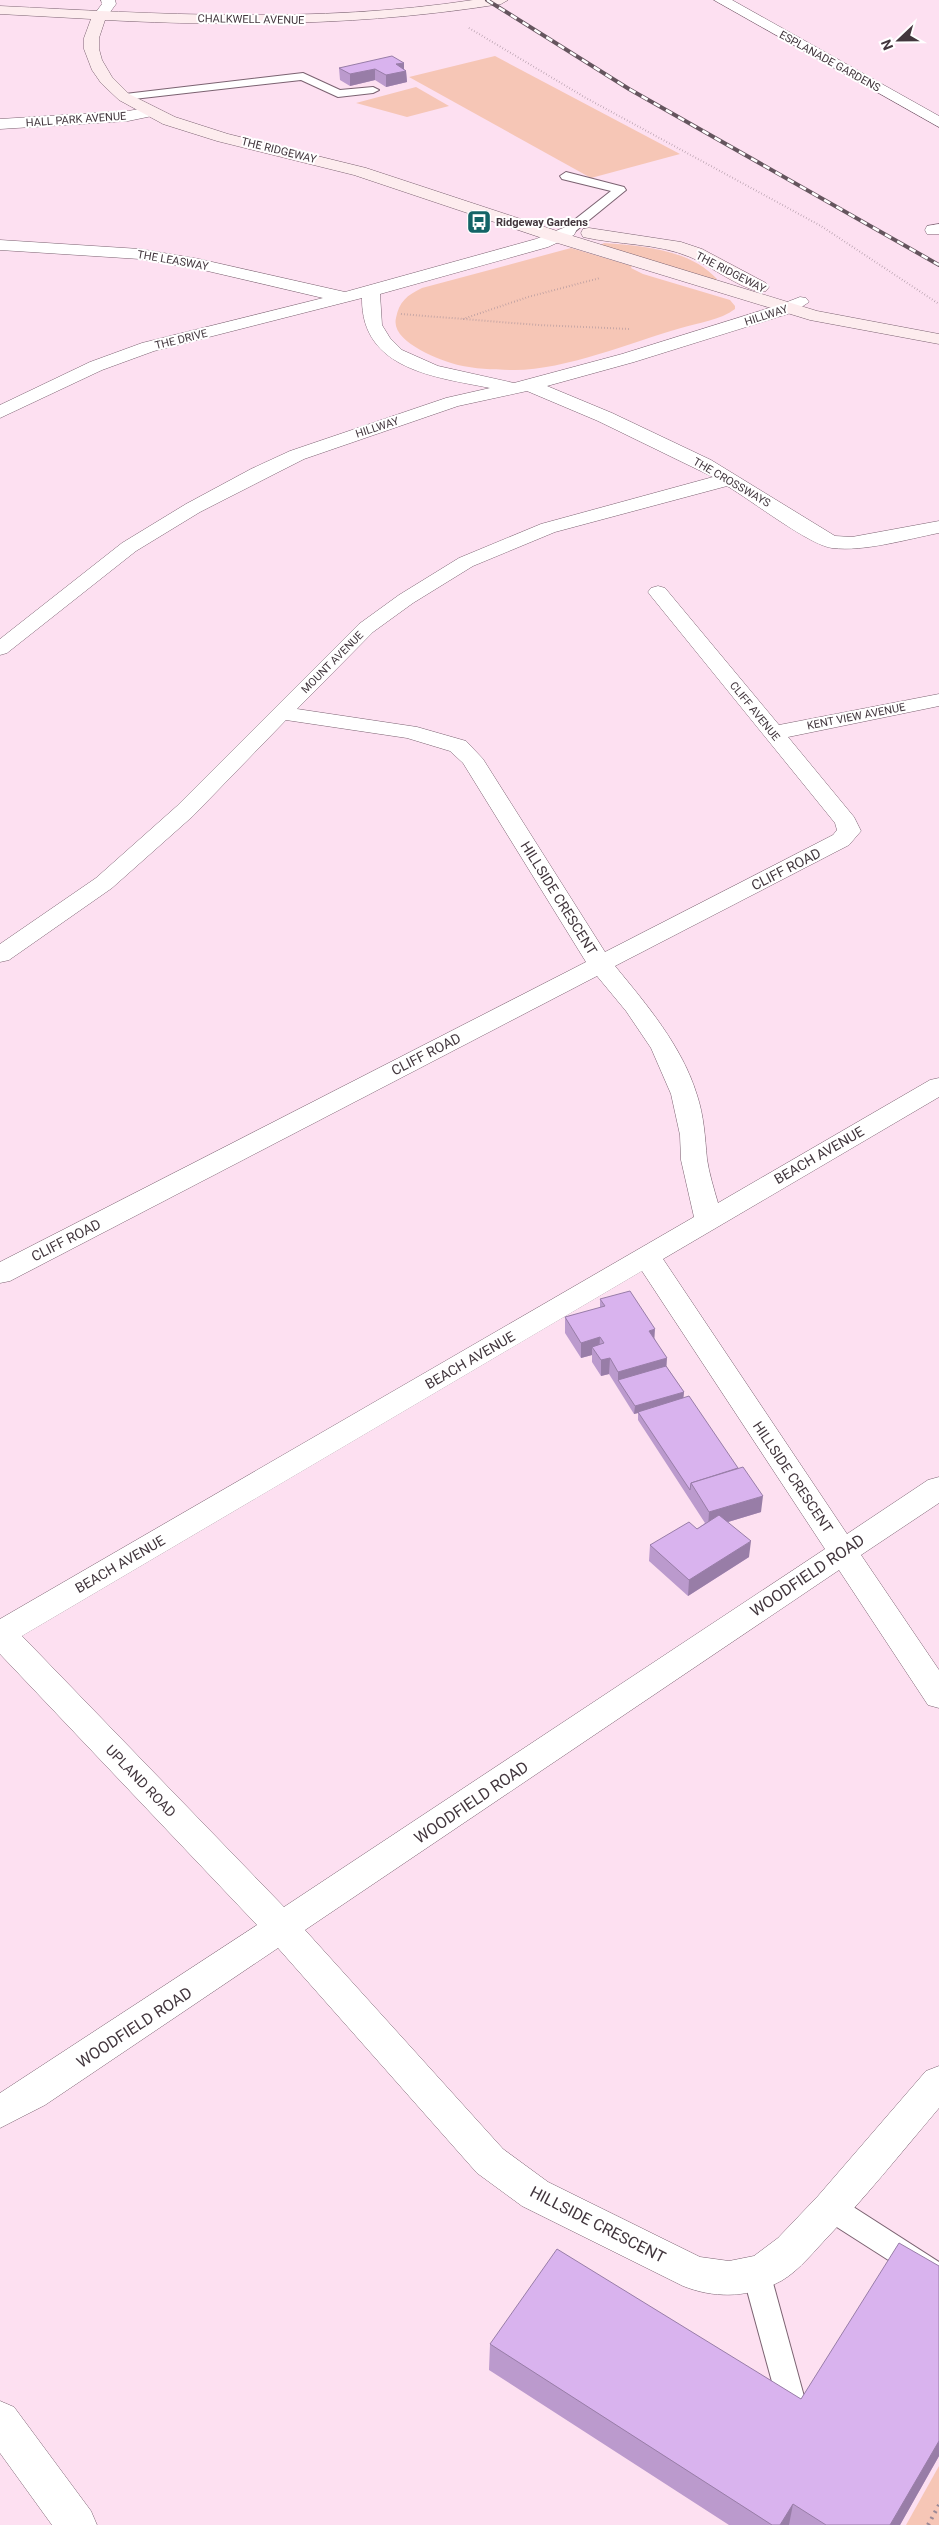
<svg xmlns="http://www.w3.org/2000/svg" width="939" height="2525" viewBox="0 0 939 2525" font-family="Roboto,sans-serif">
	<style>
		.green { fill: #f6c6b6 }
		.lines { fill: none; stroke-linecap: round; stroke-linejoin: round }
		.lane-casing { stroke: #7b6271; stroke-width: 2 }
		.street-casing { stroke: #7b6271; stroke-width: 1 }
		.secondary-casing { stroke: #7b6271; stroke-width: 1 }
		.path-far1 { stroke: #9d8995; stroke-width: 2; stroke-dasharray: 0.5 2.5; stroke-linecap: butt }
		.path { stroke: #9d8995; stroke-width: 4; stroke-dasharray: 2 5; stroke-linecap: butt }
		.lane { fill: #fff; fill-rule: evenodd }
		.street { fill: #fff; fill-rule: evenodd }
		.secondary { fill: #fdecee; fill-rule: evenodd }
		.rail-casing { stroke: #65555e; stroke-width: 4 }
		.rail { stroke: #fff; stroke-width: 2.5; stroke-dasharray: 7; stroke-linecap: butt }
		.wall { fill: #bb9acd }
		.shaded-wall { fill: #987da7 }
		.building { fill: #d9b3ee; stroke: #987da7 }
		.labels { text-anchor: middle; stroke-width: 4; stroke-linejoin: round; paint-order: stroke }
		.far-street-label { font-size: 11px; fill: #42363d; stroke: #fff }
		.far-poi-label { font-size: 11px; font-weight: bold; fill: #42363d; stroke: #fff; text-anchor: start }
		.street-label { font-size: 14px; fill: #42363d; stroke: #fff }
		.near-street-label { font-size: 16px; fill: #42363d; stroke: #fff }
	</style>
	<rect width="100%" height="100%" fill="#fde0f1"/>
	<g class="green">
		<polygon points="495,56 680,154 591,178 409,77"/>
		<polygon points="416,87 449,106 407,117 356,103"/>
		<path d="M604 243C643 246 689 249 717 279L713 281 599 246Z"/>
		<path d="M571 248 632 266 631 268 643 274 730 300 735 306V309C721 320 697 323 681 328 632 342 565 370 515 370 496 370 476 369 458 365 440 360 390 342 396 318 399 302 407 295 422 288Z"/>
		<polygon points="939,2466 939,2525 906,2525"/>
	</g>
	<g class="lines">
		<defs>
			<g id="lane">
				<polygon points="303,73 340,90 373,87 379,90 373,93 338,97 301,80 125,100 119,97 125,94"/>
				<polygon points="566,172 624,187 626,190 572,234 564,234 562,231 564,228 611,191 562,179 560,176"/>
				<polygon points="831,2196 841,2199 939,2262 939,2290 929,2286 821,2217 817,2208 821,2199"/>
				<polygon points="756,2259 766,2263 770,2272 805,2400 801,2410 791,2414 781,2410 777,2400 742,2272 746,2263"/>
			</g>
			<g id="street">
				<polygon points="101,0 115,0 116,4 105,19 100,20 93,16 102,4"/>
				<polygon points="714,0 732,0 939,116 939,127"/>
				<polygon points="151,107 157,109 159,112 157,115 128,121 0,129 0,119 128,111"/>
				<polygon points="939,224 939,234 927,234 925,230 927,226"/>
				<path d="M568 226 574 227 576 231 574 235 548 247 380 294 382 325 390 338 402 350 438 366 514 383 622 354 782 304 800 297 806 298 809 302 794 312 634 362 547 386 612 413 711 460 835 536 852 537 939 521V533C907 539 865 552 832 548 809 545 751 500 727 486L555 532 473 566 413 603 373 632 297 709 417 727 466 741 483 759 605 952 833 835 837 830 835 823 651 596 648 592 651 588 658 586 665 588 779 725 939 694V706L788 737 854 817 861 831 849 845 615 966C647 1005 682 1046 697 1095 704 1116 705 1137 707 1159 709 1173 714 1189 718 1203L930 1080 939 1078V1097L663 1259 847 1534 928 1480 939 1477V1503L861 1555 939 1670V1708L928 1705 839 1570 305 1930 503 2149 548 2182 700 2257 729 2261 754 2256 778 2238 818 2196 926 2071 939 2066V2108C901 2153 864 2199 824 2241 810 2256 794 2276 775 2284 745 2298 713 2298 683 2286L522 2206 477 2173 278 1948 45 2105 0 2128V2093L257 1925 0 1654V1619L694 1217 681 1160 680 1135 671 1094 651 1048 626 1011 597 976 10 1281 0 1283V1262L586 962 463 763 450 751 407 738 286 720 193 816 112 888 9 960 0 962V944L96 878 177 806 359 624 399 595 459 558 541 524 713 477 598 421 527 391 458 406 304 459 200 512 136 551 7 653 0 655V639L122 543 186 504 251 469 290 451 446 398 490 388C436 377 361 370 362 298L154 351 102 370 0 418V405L90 362 142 343 323 298 199 269 140 259 0 250V240L140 249 199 259 345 292 536 239ZM642 1271 825 1549 284 1907 22 1636Z"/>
				<polygon points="0,2401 14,2407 91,2511 97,2525 52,2525 0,2453"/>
			</g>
			<g id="secondary">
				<path d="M473 0H508L501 4C369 25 238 27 105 20L99 38V49L102 60 112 77 129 94 175 117 228 134 366 168 563 233 817 311 939 334V344L810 320 551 241 354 175 217 141 163 124 119 100 101 83 92 70 84 49V38L91 19 0 14V6C158 14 316 24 473 0Z"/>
				<path d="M589 228 681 242 702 249 766 283 769 287 766 291C748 295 708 264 690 257 657 243 618 245 583 237L581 233 583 229Z"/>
			</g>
		</defs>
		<use href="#lane" class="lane-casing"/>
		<use href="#street" class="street-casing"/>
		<use href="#secondary" class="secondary-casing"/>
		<g class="path-far1">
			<polyline points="469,28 586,98 821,226 939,304"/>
			<polyline points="401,314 538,325 631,329"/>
			<polyline points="463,319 528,297 600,278"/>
		</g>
		<polyline class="path" points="928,2525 939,2505"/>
		<use href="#lane" class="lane"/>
		<use href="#street" class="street"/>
		<use href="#secondary" class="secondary"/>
		<defs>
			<polyline id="rail" points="487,0 629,89 939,265"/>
		</defs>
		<use href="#rail" class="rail-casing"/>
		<use href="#rail" class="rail"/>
	</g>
	<g class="wall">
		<polygon points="404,63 404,69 406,71 407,82 386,87 375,80 350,86 340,80 339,68"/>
		<polygon points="600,1299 655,1339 666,1366 684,1392 683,1398 761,1512 728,1522 749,1557 688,1596 649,1561 650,1545 697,1529 705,1523 638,1420 638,1413 634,1414 609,1374 601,1376 592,1362 592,1355 581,1358 565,1333 565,1317 600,1308"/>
		<polygon points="939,2266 939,2456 900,2525 729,2525 489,2370 490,2344 801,2399"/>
	</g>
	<g class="shaded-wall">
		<polygon points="404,63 404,71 406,71 407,82 386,87 386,75 396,64"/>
		<polygon points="375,69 375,80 350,86 350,74"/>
		<polygon points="655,1329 654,1345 649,1331"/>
		<polygon points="600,1337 599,1353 592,1347 592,1355 581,1358 581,1343"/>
		<polygon points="610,1358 609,1374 601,1376 601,1360"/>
		<polygon points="667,1358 666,1374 618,1380 618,1372"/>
		<polygon points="684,1392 683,1401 638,1412 638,1413 634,1414 635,1406"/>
		<polygon points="763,1496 761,1512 708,1528 709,1512"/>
		<polygon points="751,1541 749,1557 688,1596 689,1580"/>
		<polygon points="939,2441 939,2456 900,2525 890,2525"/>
		<polygon points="793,2504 789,2525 780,2525"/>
	</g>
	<g class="building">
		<polygon points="392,56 404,63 396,64 406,71 386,75 375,69 350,74 339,68"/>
		<polygon points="630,1291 655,1329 649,1331 667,1358 618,1372 610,1358 601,1360 592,1347 604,1343 600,1337 581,1343 565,1317 605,1306 600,1299"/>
		<polygon points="666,1366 684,1392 635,1406 618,1380"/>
		<polygon points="689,1396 738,1468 691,1483 690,1490 638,1412"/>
		<polygon points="743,1467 763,1496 709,1512 691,1483"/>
		<polygon points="719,1515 751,1541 689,1580 650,1545 689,1522 697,1529"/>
		<polygon points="899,2243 939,2266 939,2441 890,2525 826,2525 793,2504 780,2525 772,2525 490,2344 557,2249 801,2399"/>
	</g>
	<defs>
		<symbol id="bus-square" viewBox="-11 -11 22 22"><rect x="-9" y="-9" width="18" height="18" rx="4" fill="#146467" stroke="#fff"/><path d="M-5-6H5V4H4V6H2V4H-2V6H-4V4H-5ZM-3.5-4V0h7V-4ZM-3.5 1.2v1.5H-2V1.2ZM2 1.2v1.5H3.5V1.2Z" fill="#fff"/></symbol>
	</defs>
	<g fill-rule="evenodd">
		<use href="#bus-square" x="465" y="208" width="28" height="28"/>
	</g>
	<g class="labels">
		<g class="far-street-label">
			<text transform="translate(251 19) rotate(1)" y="4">CHALKWELL AVENUE</text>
			<text transform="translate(830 61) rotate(29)" y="4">ESPLANADE GARDENS</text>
			<text transform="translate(76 119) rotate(-4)" y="4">HALL PARK AVENUE</text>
			<text transform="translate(279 150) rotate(14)" y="4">THE RIDGEWAY</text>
			<text transform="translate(173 260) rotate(10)" y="4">THE LEASWAY</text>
			<text transform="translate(731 272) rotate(27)" y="4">THE RIDGEWAY</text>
			<text transform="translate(766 315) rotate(-18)" y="4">HILLWAY</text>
			<text transform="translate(181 339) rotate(-14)" y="4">THE DRIVE</text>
			<text transform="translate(377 427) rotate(-18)" y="4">HILLWAY</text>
			<text transform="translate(732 482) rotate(30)" y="4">THE CROSSWAYS</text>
			<text transform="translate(332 662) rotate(-45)" y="4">MOUNT AVENUE</text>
			<text transform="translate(755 711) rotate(51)" y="4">CLIFF AVENUE</text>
			<text transform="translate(856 716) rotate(-11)" y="4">KENT VIEW AVENUE</text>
		</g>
		<g class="far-poi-label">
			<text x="496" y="226">Ridgeway Gardens</text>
		</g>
		<g class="street-label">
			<text transform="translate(786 869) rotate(-27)" y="5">CLIFF ROAD</text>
			<text transform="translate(559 898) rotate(58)" y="5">HILLSIDE CRESCENT</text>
			<text transform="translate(426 1054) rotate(-27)" y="5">CLIFF ROAD</text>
			<text transform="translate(819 1155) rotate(-30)" y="5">BEACH AVENUE</text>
			<text transform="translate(66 1240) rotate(-27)" y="5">CLIFF ROAD</text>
			<text transform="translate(470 1360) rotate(-30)" y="5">BEACH AVENUE</text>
			<text transform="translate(793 1477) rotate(56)" y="5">HILLSIDE CRESCENT</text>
			<text transform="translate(120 1564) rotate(-30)" y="5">BEACH AVENUE</text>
			<text transform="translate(141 1781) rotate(46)" y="5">UPLAND ROAD</text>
		</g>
		<g class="near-street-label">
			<text transform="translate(807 1575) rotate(-34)" y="6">WOODFIELD ROAD</text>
			<text transform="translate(471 1802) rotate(-34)" y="6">WOODFIELD ROAD</text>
			<text transform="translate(134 2027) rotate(-33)" y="6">WOODFIELD ROAD</text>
			<text transform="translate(598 2224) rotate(27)" y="6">HILLSIDE CRESCENT</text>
		</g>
	</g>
	<g transform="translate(899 40) rotate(248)" stroke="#ffffff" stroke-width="4" paint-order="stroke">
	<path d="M0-4L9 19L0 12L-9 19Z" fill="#42363d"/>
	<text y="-8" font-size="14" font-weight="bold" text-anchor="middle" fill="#42363d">N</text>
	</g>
</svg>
